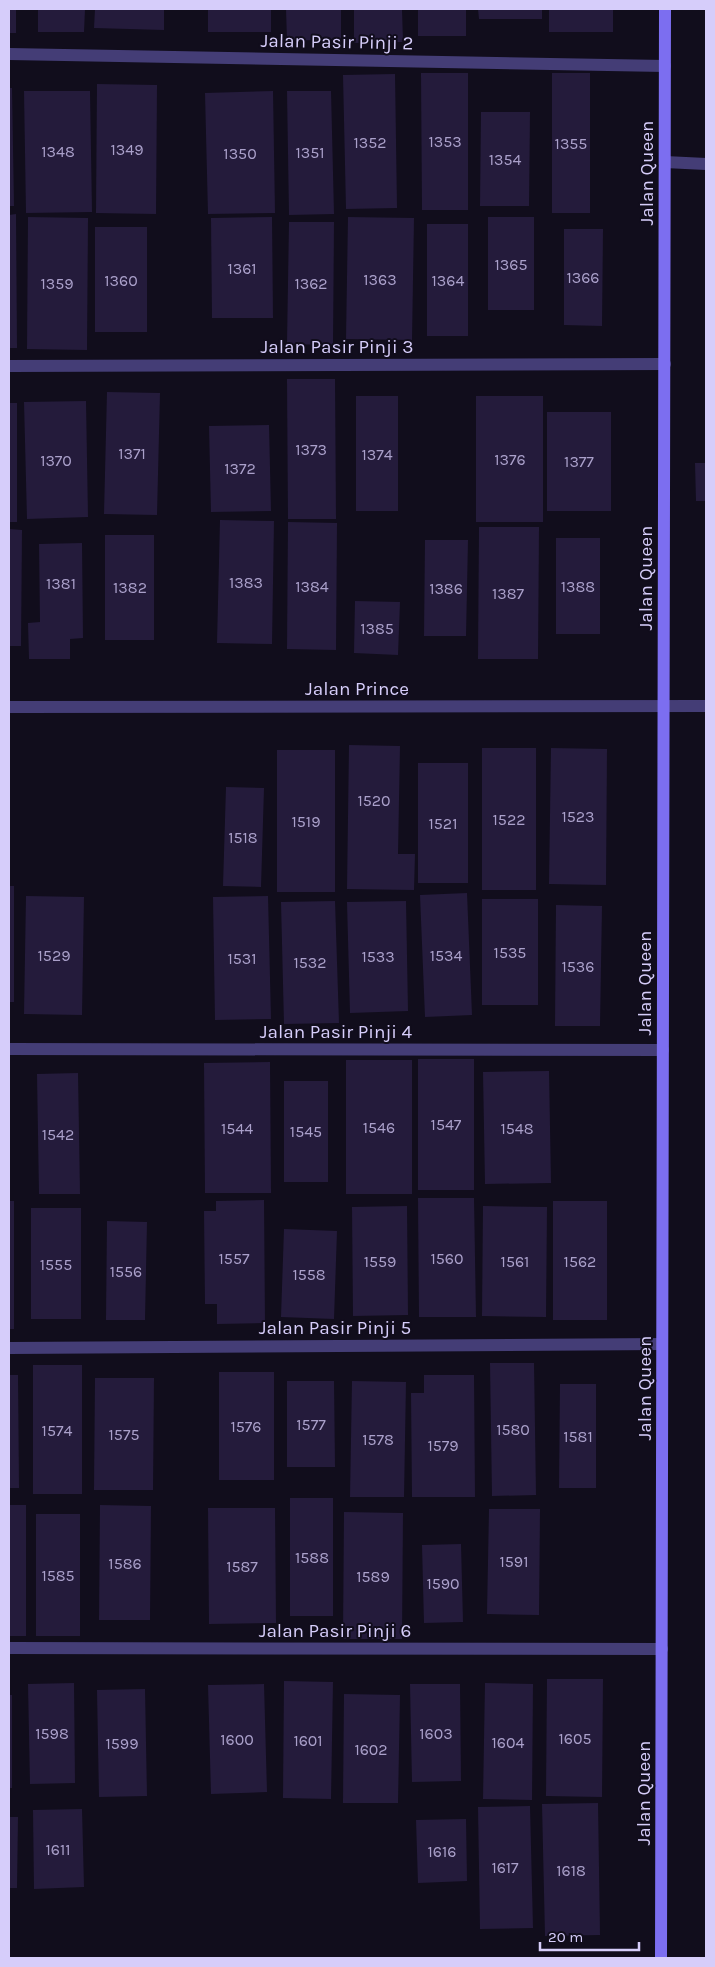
<svg xmlns="http://www.w3.org/2000/svg" width="715" height="1967" viewBox="0 0 715 1967" font-family="Karla,sans-serif">
	<style>
		.building { fill: #241b3b }
		.lines { fill: none; stroke-linecap: round; stroke-linejoin: round }
		.minor { stroke: #443d76; stroke-width: 12 }
		.secondary { stroke: #7c6ef0; stroke-width: 12 }
		.labels { text-anchor: middle; stroke-width: 4; stroke-linejoin: round; paint-order: stroke }
		.number-label { font-size: 16px; fill: #aaa0ca }
		.street-label { font-size: 19px; fill: #d6cdfa; stroke: #110d1c }
	</style>
	<rect width="100%" height="100%" fill="#110d1c"/>
	<g class="building">
		<rect x="9" y="9" width="7" height="24"/>
		<polygon points="38,9 85,9 84,32 38,32"/>
		<polygon points="95,9 164,9 164,30 94,28"/>
		<rect x="208" y="9" width="63" height="23"/>
		<polygon points="286,9 341,9 341,39 287,41"/>
		<polygon points="354,9 402,9 403,42 354,43"/>
		<rect x="418" y="9" width="48" height="27"/>
		<polygon points="478,9 542,9 542,19 479,19"/>
		<rect x="549" y="9" width="64" height="23"/>
		<polygon points="421,73 468,73 468,210 422,210"/>
		<rect x="552" y="73" width="38" height="140"/>
		<polygon points="395,74 397,208 346,209 343,75"/>
		<polygon points="97,84 157,85 156,214 96,213"/>
		<polygon points="9,88 12,88 14,206 9,206"/>
		<polygon points="24,91 90,91 92,212 26,213"/>
		<polygon points="273,91 275,213 208,214 205,93"/>
		<polygon points="287,91 331,91 334,214 289,215"/>
		<polygon points="481,112 530,112 529,206 480,206"/>
		<polygon points="16,214 17,348 9,348 9,215"/>
		<polygon points="28,217 88,218 87,350 27,349"/>
		<polygon points="272,217 273,318 212,318 211,218"/>
		<polygon points="348,217 414,218 412,340 346,339"/>
		<rect x="488" y="217" width="46" height="93"/>
		<polygon points="289,222 334,222 333,345 287,344"/>
		<rect x="427" y="224" width="41" height="112"/>
		<rect x="95" y="227" width="52" height="105"/>
		<polygon points="564,229 603,229 602,326 564,325"/>
		<polygon points="287,379 335,379 336,519 288,519"/>
		<polygon points="107,392 160,393 157,515 104,514"/>
		<rect x="356" y="396" width="42" height="115"/>
		<rect x="476" y="396" width="67" height="126"/>
		<polygon points="86,401 88,517 27,519 24,402"/>
		<rect x="9" y="403" width="8" height="119"/>
		<rect x="547" y="412" width="64" height="99"/>
		<polygon points="269,425 271,511 211,512 209,426"/>
		<polygon points="695,463 706,463 706,501 696,501"/>
		<polygon points="220,520 274,521 272,644 217,643"/>
		<polygon points="288,522 337,523 336,650 287,649"/>
		<polygon points="479,527 539,527 538,659 478,659"/>
		<polygon points="9,529 22,530 21,646 9,646"/>
		<rect x="105" y="535" width="49" height="105"/>
		<rect x="556" y="538" width="44" height="96"/>
		<polygon points="425,540 468,540 466,636 424,636"/>
		<polygon points="82,543 83,638 70,639 70,659 29,659 28,623 40,622 39,544"/>
		<polygon points="355,601 400,602 398,655 354,653"/>
		<polygon points="349,745 400,746 398,854 415,854 414,890 347,889"/>
		<rect x="482" y="748" width="54" height="142"/>
		<polygon points="551,748 607,749 606,885 549,884"/>
		<rect x="277" y="750" width="58" height="142"/>
		<rect x="418" y="763" width="50" height="120"/>
		<polygon points="226,787 264,788 261,887 223,886"/>
		<rect x="9" y="886" width="5" height="116"/>
		<polygon points="467,893 472,1015 425,1017 420,895"/>
		<polygon points="26,896 84,897 82,1015 24,1014"/>
		<polygon points="268,896 271,1019 215,1020 213,897"/>
		<rect x="482" y="899" width="56" height="106"/>
		<polygon points="335,901 339,1023 284,1024 281,902"/>
		<polygon points="406,901 408,1011 350,1013 347,902"/>
		<polygon points="556,905 602,906 600,1026 555,1026"/>
		<rect x="418" y="1059" width="56" height="131"/>
		<rect x="346" y="1060" width="66" height="134"/>
		<polygon points="270,1062 271,1193 205,1193 204,1063"/>
		<polygon points="549,1071 551,1183 485,1184 483,1072"/>
		<polygon points="78,1073 80,1194 39,1194 37,1074"/>
		<rect x="284" y="1081" width="44" height="101"/>
		<polygon points="418,1198 474,1198 476,1317 419,1317"/>
		<polygon points="264,1200 265,1323 217,1324 217,1304 205,1304 204,1211 216,1211 216,1201"/>
		<rect x="9" y="1201" width="5" height="128"/>
		<rect x="553" y="1201" width="54" height="119"/>
		<polygon points="407,1206 408,1315 353,1316 352,1207"/>
		<polygon points="483,1206 547,1207 546,1317 482,1316"/>
		<rect x="31" y="1208" width="50" height="111"/>
		<polygon points="107,1221 147,1222 145,1320 106,1320"/>
		<polygon points="284,1229 337,1231 334,1319 281,1317"/>
		<polygon points="490,1363 534,1363 536,1495 492,1496"/>
		<rect x="33" y="1365" width="49" height="129"/>
		<rect x="219" y="1372" width="55" height="108"/>
		<polygon points="9,1375 18,1375 19,1488 9,1488"/>
		<polygon points="424,1375 474,1375 475,1497 412,1497 411,1393 424,1393"/>
		<polygon points="95,1378 154,1378 153,1490 94,1490"/>
		<polygon points="287,1381 334,1381 335,1467 287,1467"/>
		<polygon points="352,1381 406,1382 404,1497 350,1497"/>
		<polygon points="560,1384 596,1384 596,1488 559,1488"/>
		<rect x="290" y="1498" width="43" height="118"/>
		<rect x="9" y="1505" width="17" height="131"/>
		<polygon points="100,1505 151,1506 150,1620 99,1620"/>
		<polygon points="208,1508 275,1508 276,1623 209,1624"/>
		<polygon points="489,1509 540,1509 539,1615 487,1614"/>
		<polygon points="344,1512 403,1513 402,1639 343,1639"/>
		<rect x="36" y="1514" width="44" height="122"/>
		<polygon points="461,1544 463,1622 424,1623 422,1545"/>
		<polygon points="547,1679 603,1679 602,1797 546,1796"/>
		<polygon points="284,1681 333,1682 331,1799 283,1798"/>
		<polygon points="74,1683 75,1783 30,1784 28,1684"/>
		<polygon points="485,1683 533,1684 532,1800 483,1799"/>
		<polygon points="264,1684 267,1792 211,1794 208,1685"/>
		<polygon points="410,1684 460,1684 461,1781 412,1782"/>
		<polygon points="145,1689 147,1796 99,1797 97,1690"/>
		<polygon points="344,1694 400,1695 398,1803 343,1803"/>
		<rect x="9" y="1695" width="3" height="93"/>
		<polygon points="598,1803 600,1935 545,1936 542,1804"/>
		<polygon points="530,1806 533,1928 480,1929 478,1807"/>
		<polygon points="82,1809 84,1887 34,1889 33,1810"/>
		<polygon points="9,1817 18,1817 17,1888 9,1888"/>
		<polygon points="466,1819 467,1881 418,1883 416,1820"/>
	</g>
	<g class="lines">
		<g class="minor">
			<polyline points="9,54 665,66"/>
			<polyline points="665,162 706,164"/>
			<polyline points="9,366 665,364"/>
			<polyline points="9,707 706,706"/>
			<polyline points="9,1049 663,1050"/>
			<polyline points="9,1348 662,1344"/>
			<polyline points="9,1648 662,1649"/>
		</g>
		<polyline class="secondary" points="661,1958 665,9"/>
	</g>
	<g class="labels">
		<g class="number-label">
			<text x="445" y="147">1353</text>
			<text x="370" y="148">1352</text>
			<text x="571" y="149">1355</text>
			<text x="127" y="155">1349</text>
			<text x="58" y="157">1348</text>
			<text x="310" y="158">1351</text>
			<text x="240" y="159">1350</text>
			<text x="505" y="165">1354</text>
			<text x="511" y="270">1365</text>
			<text x="242" y="274">1361</text>
			<text x="583" y="283">1366</text>
			<text x="380" y="285">1363</text>
			<text x="121" y="286">1360</text>
			<text x="448" y="286">1364</text>
			<text x="57" y="289">1359</text>
			<text x="311" y="289">1362</text>
			<text x="311" y="455">1373</text>
			<text x="132" y="459">1371</text>
			<text x="377" y="460">1374</text>
			<text x="510" y="465">1376</text>
			<text x="56" y="466">1370</text>
			<text x="579" y="467">1377</text>
			<text x="240" y="474">1372</text>
			<text x="246" y="588">1383</text>
			<text x="61" y="589">1381</text>
			<text x="312" y="592">1384</text>
			<text x="578" y="592">1388</text>
			<text x="130" y="593">1382</text>
			<text x="446" y="594">1386</text>
			<text x="508" y="599">1387</text>
			<text x="377" y="634">1385</text>
			<text x="374" y="806">1520</text>
			<text x="578" y="822">1523</text>
			<text x="509" y="825">1522</text>
			<text x="306" y="827">1519</text>
			<text x="443" y="829">1521</text>
			<text x="243" y="843">1518</text>
			<text x="510" y="958">1535</text>
			<text x="54" y="961">1529</text>
			<text x="446" y="961">1534</text>
			<text x="378" y="962">1533</text>
			<text x="242" y="964">1531</text>
			<text x="310" y="968">1532</text>
			<text x="578" y="972">1536</text>
			<text x="446" y="1130">1547</text>
			<text x="379" y="1133">1546</text>
			<text x="237" y="1134">1544</text>
			<text x="517" y="1134">1548</text>
			<text x="306" y="1137">1545</text>
			<text x="58" y="1140">1542</text>
			<text x="234" y="1264">1557</text>
			<text x="447" y="1264">1560</text>
			<text x="380" y="1267">1559</text>
			<text x="515" y="1267">1561</text>
			<text x="580" y="1267">1562</text>
			<text x="56" y="1270">1555</text>
			<text x="126" y="1277">1556</text>
			<text x="309" y="1280">1558</text>
			<text x="311" y="1430">1577</text>
			<text x="246" y="1432">1576</text>
			<text x="513" y="1435">1580</text>
			<text x="57" y="1436">1574</text>
			<text x="124" y="1440">1575</text>
			<text x="578" y="1442">1581</text>
			<text x="378" y="1445">1578</text>
			<text x="443" y="1451">1579</text>
			<text x="312" y="1563">1588</text>
			<text x="514" y="1567">1591</text>
			<text x="125" y="1569">1586</text>
			<text x="242" y="1572">1587</text>
			<text x="58" y="1581">1585</text>
			<text x="373" y="1582">1589</text>
			<text x="443" y="1589">1590</text>
			<text x="52" y="1739">1598</text>
			<text x="436" y="1739">1603</text>
			<text x="575" y="1744">1605</text>
			<text x="237" y="1745">1600</text>
			<text x="308" y="1746">1601</text>
			<text x="508" y="1748">1604</text>
			<text x="122" y="1749">1599</text>
			<text x="371" y="1755">1602</text>
			<text x="58" y="1855">1611</text>
			<text x="442" y="1857">1616</text>
			<text x="505" y="1873">1617</text>
			<text x="571" y="1876">1618</text>
		</g>
		<g class="street-label">
			<text transform="translate(337 41) rotate(1)" y="7">Jalan Pasir Pinji 2</text>
			<text transform="translate(646 173) rotate(-90)" y="7">Jalan Queen</text>
			<text x="337" y="353">Jalan Pasir Pinji 3</text>
			<text transform="translate(645 578) rotate(-90)" y="7">Jalan Queen</text>
			<text x="357" y="695">Jalan Prince</text>
			<text transform="translate(644 983) rotate(-90)" y="7">Jalan Queen</text>
			<text x="336" y="1038">Jalan Pasir Pinji 4</text>
			<text x="335" y="1334">Jalan Pasir Pinji 5</text>
			<text transform="translate(644 1388) rotate(-90)" y="7">Jalan Queen</text>
			<text x="335" y="1637">Jalan Pasir Pinji 6</text>
			<text transform="translate(643 1793) rotate(-90)" y="7">Jalan Queen</text>
		</g>
	</g>
	<rect width="715" height="1967" fill="none" stroke="#d6cdfa" stroke-width="20"/>
	<path d="M540 1942v8h99v-8" fill="none" stroke="#d6cdfa" stroke-width="2.5"/>
	<text x="548" y="1942" font-size="15" fill="#d6cdfa" stroke="#110d1c" stroke-width="4" paint-order="stroke">20 m</text>
</svg>
